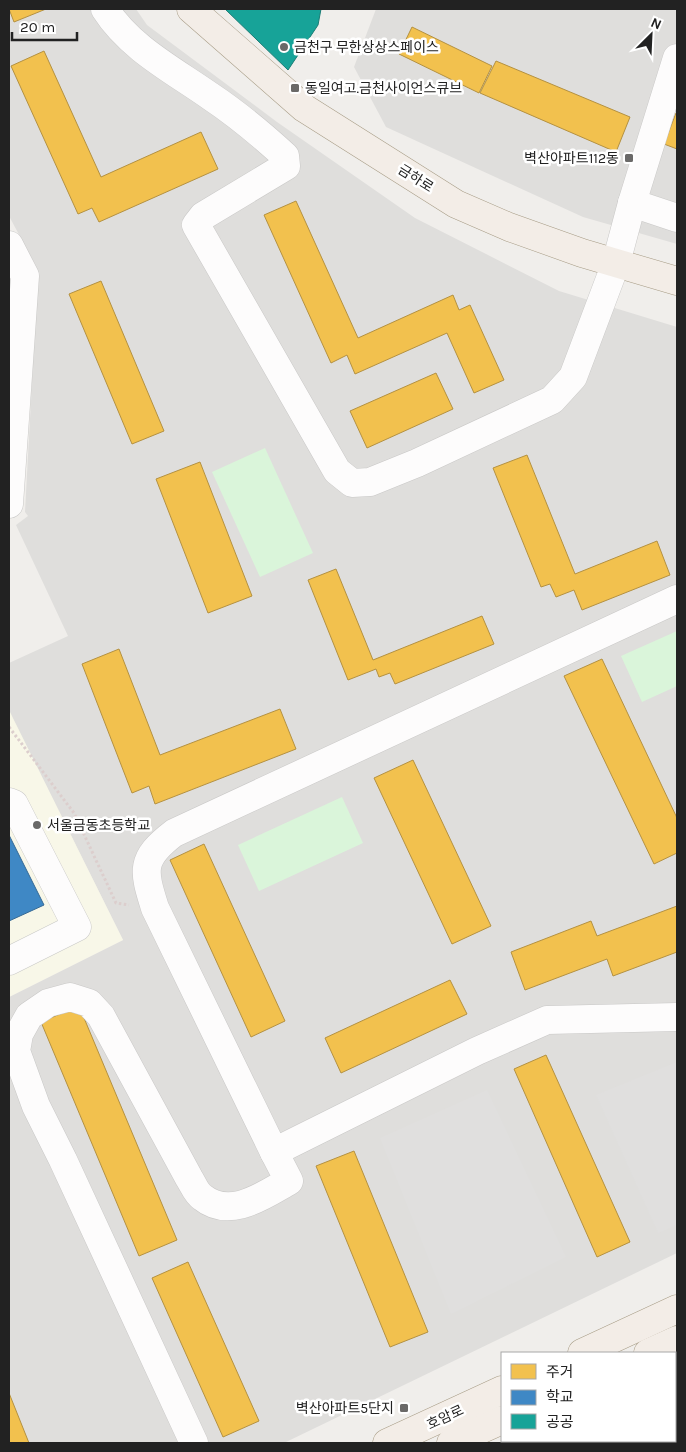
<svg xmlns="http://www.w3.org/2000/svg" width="686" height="1452" viewBox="0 0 686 1452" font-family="Karla,'Noto Sans KR',sans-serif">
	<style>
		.residential { fill: #dfdedc }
		.education { fill: #f8f7e8 }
		.forest { fill: #cbdec1 }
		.park { fill: #daf5da }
		.parking { fill: #e0dfde }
		.homes { fill: #f2c14e; stroke: #b49141 }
		.schools { fill: #3f88c5; stroke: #366994 }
		.public { fill: #17a398; stroke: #1a7c75 }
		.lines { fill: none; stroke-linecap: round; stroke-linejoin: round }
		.minor-casing { stroke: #c9c8c7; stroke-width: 29 }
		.major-casing { stroke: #a79c86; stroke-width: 29 }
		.path { stroke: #dccecd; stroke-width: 3; stroke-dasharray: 2.5 2.5; stroke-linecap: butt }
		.minor { stroke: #fdfcfc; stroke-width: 28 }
		.major { stroke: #f3ede7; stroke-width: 28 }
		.poi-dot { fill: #6a6968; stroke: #fff; stroke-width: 2 }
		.labels { text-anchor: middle; stroke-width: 5; stroke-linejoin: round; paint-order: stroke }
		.poi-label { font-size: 14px; fill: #222; stroke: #fff; text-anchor: start }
		.street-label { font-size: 14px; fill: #222; stroke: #fff }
	</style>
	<rect width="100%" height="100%" fill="#f0eeeb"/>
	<g class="residential">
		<polygon points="9,9 136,9 147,25 277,122 415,218 559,291 677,327 677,1253 284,1443 9,1443 9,997 123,940 9,712 9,663 68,636 16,525 28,516 25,512 38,270 9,216"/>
		<polygon points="376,9 677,9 677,244 583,217 386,127 354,67"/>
	</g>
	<polygon class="education" points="9,710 123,940 9,997"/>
	<polygon class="forest" points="677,1364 677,1443 514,1443 519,1441 675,1441 675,1365"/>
	<g class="park">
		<polygon points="265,448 313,553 260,577 212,472"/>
		<polygon points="677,631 677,686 642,702 621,656"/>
		<polygon points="342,797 363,843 259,891 238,845"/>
	</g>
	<g class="parking">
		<polygon points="677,1062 677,1225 658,1233 596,1095"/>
		<polygon points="487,1090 566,1257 451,1314 380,1138"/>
	</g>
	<g class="homes">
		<polygon points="9,9 46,9 14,22"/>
		<polygon points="412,27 492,66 479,93 399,54"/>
		<polygon points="44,51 101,177 201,132 218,169 99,222 92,208 78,214 11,66"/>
		<polygon points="496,61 630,117 616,152 480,93"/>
		<polygon points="676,113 677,113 677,149 664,144"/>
		<polygon points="296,201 358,338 453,295 459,310 470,305 504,380 474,393 447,333 355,374 347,355 331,363 264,215"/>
		<polygon points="101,281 164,431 132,444 69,294"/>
		<polygon points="436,373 453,409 367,448 350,411"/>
		<polygon points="527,455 575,574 657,541 670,575 582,610 574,590 556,597 550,584 541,587 493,468"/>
		<polygon points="200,462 252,596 208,613 156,479"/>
		<polygon points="336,569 373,660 482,616 494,644 395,684 390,673 379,677 376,669 348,680 308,580"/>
		<polygon points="119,649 160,755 280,709 296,749 155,804 149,786 132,793 82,664"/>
		<polygon points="602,659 677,818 677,853 654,864 564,676"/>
		<polygon points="413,760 491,926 452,944 374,778"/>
		<polygon points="204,844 285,1021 251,1037 170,860"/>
		<polygon points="677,906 677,952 613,976 607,959 525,990 511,952 591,921 597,936"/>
		<polygon points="450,980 467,1014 341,1073 325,1038"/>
		<polygon points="79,1006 177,1240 139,1256 41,1022"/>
		<polygon points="546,1055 630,1242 597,1257 514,1069"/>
		<polygon points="354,1151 428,1332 390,1347 316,1166"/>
		<polygon points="188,1262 259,1421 223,1437 152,1278"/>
		<polygon points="9,1393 29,1443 9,1443"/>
	</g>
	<polygon class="schools" points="9,835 44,905 9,921"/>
	<polygon class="public" points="225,9 321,9 318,25 288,70"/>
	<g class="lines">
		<defs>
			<g id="minor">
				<path d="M105 9C130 48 173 70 210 96 237 114 261 134 285 156L286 166 203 216 196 225 337 471 352 483 370 482 417 463 552 400 573 377 616 263 632 203 677 58"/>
				<polyline points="632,203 677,218"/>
				<polyline points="9,245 25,276 9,504"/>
				<path d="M677 599 174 833C140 859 143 870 155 908L274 1152 477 1051 547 1020 677 1017"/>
				<polyline points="9,802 14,804 77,927 9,961"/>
				<path d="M194 1443 63 1160 36 1106 16 1051 19 1034 29 1016 48 1003 70 997 89 1003 101 1016 189 1178C193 1184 196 1193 202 1197 230 1220 264 1195 289 1181L274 1152"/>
			</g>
			<g id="major">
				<polyline points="191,9 304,108 456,204 509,227 582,253 677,281"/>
				<polyline points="582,1353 677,1309"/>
				<polyline points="648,1353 677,1340"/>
				<polyline points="387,1443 502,1390"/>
				<polyline points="451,1443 502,1420"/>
			</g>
		</defs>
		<use href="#minor" class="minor-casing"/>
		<use href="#major" class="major-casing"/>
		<polyline class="path" points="9,727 74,813 116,903 129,905"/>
		<use href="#minor" class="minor"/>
		<use href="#major" class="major"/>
	</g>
	<g class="poi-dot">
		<circle cx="284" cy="47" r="5"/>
		<rect x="290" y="83" width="10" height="10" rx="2.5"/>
		<rect x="624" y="153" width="10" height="10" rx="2.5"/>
		<circle cx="37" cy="825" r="5"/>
		<rect x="399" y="1403" width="10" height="10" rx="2.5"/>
	</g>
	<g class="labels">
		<g class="poi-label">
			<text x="294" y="52">금천구 무한상상스페이스</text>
			<text x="305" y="93">동일여고.금천사이언스큐브</text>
			<text x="619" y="163" text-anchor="end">벽산아파트112동</text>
			<text x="47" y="830">서울금동초등학교</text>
			<text x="394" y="1413" text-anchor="end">벽산아파트5단지</text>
		</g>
		<g class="street-label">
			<text transform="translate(416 178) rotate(32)" y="5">금하로</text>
			<text transform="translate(445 1417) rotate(-25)" y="5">호암로</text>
		</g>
	</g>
	<rect width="686" height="1452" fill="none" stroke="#222222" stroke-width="20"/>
	<rect x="501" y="1352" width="175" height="90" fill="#ffffff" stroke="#a7a7a7"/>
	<rect x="511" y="1364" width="25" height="15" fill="#f2c14e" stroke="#a7a7a7"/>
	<text x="546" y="1377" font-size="15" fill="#222222">주거</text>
	<rect x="511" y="1390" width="25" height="15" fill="#3f88c5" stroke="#a7a7a7"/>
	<text x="546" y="1402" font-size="15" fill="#222222">학교</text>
	<rect x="511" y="1414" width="25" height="15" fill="#17a398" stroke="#a7a7a7"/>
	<text x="546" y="1427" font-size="15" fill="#222222">공공</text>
	<g transform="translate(651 35) rotate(24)" stroke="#ffffff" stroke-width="4" paint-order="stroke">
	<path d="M0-4L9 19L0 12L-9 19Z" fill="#222222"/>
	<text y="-8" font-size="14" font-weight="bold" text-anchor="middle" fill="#222222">N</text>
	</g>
	<path d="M12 32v8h65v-8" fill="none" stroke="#222222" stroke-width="2.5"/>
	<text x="20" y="32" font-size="15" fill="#222222" stroke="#ffffff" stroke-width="4" paint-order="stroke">20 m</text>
</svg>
